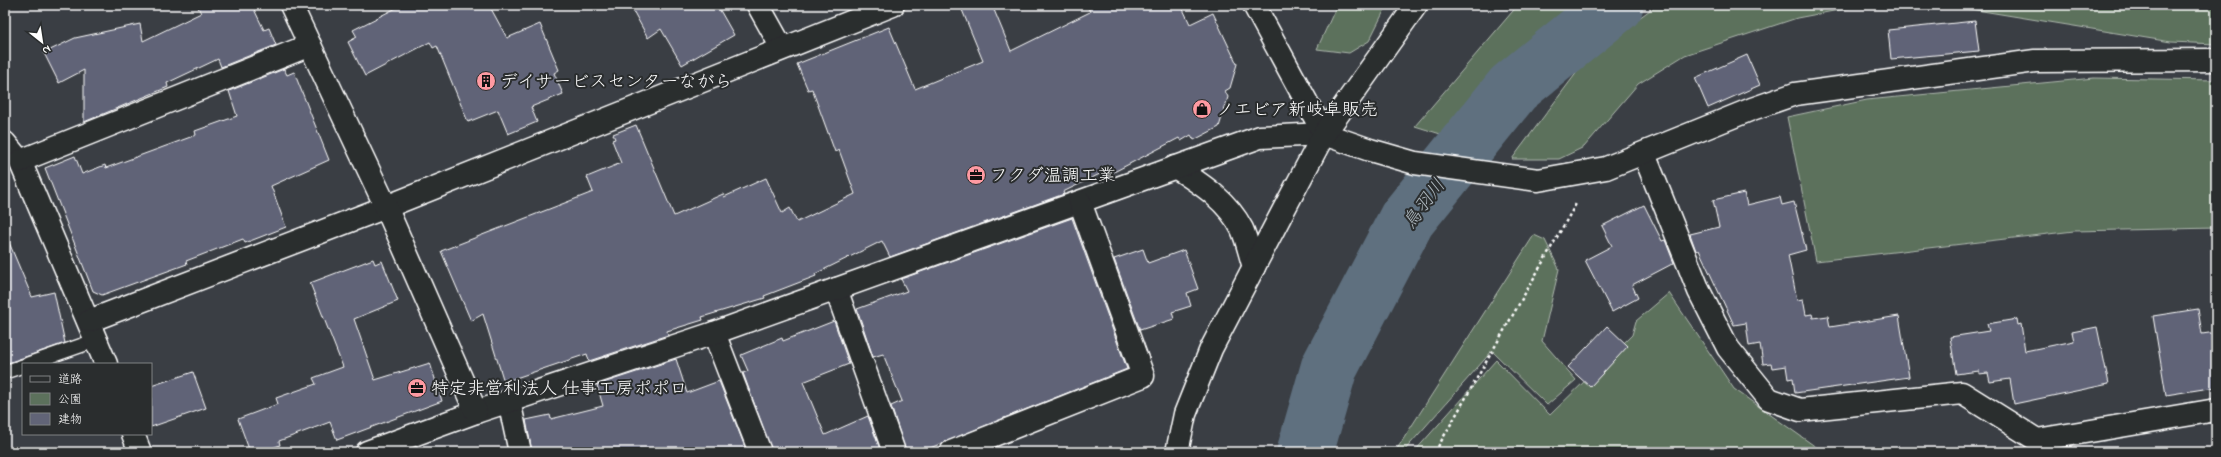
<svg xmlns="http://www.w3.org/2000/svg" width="2221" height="457" viewBox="0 0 2221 457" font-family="'Indie Flower','Klee One',sans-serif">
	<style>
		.green { fill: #5c715c; stroke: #aeb8ae }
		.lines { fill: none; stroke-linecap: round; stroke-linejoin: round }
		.river { stroke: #5e707f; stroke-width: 57 }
		.building { fill: #616477; stroke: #fff }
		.lane-casing { stroke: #fff; stroke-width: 16 }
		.street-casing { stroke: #fff; stroke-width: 25 }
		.secondary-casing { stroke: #fff; stroke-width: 25 }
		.path { stroke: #fff; stroke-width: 2.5; stroke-dasharray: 3 3; stroke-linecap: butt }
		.lane { stroke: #2a2d2e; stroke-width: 13 }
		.street { stroke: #2a2d2e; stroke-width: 22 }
		.secondary { stroke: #2a2d2e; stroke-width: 22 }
		.labels { text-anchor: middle; stroke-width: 4; stroke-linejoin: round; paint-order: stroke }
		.poi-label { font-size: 18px; fill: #fff; stroke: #2a2d2e; text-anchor: start }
		.water-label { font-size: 19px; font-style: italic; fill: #aeb8bf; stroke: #2a2d2e }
	</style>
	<rect width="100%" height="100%" fill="#3a3e44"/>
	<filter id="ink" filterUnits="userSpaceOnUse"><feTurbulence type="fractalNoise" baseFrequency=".025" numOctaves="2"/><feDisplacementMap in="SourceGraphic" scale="8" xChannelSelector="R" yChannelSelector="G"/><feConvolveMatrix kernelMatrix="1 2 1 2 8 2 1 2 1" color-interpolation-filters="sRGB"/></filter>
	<g filter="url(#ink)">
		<g class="green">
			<polygon points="1337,5 1387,5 1369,41 1349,53 1317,49"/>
			<polygon points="1518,5 1591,5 1450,137 1415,126"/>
			<polygon points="1657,5 1865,5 1797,18 1685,55 1638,84 1584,147 1559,159 1512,159 1592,52"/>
			<polygon points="1946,5 2216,5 2216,44 2171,42"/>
			<polygon points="2094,78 2216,80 2216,228 2074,231 1816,261 1787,117 1867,100"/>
			<polygon points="1534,235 1545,240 1559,269 1542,341 1576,380 1547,405 1492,351 1403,452 1395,452"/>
			<polygon points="1669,293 1734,389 1823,452 1414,452 1496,360 1550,415 1632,335 1636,321"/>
		</g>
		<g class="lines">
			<polyline class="river" points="1305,452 1329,368 1407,219 1513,88 1615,5"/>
		</g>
		<g class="building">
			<polygon points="197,5 252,5 264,30 269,28 276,45 221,67 218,59 167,83 168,87 84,122 84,70 59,83 44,53 75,38 140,24 143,41 201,13"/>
			<polygon points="402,5 489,5 507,38 540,24 559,70 554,73 563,94 531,107 537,122 508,134 498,110 468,122 437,46 433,48 430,42 365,76 348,42 357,37 353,30"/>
			<polygon points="630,5 717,5 734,35 682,65 661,29 648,38"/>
			<polygon points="960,5 992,5 1011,51 1090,12 1087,5 1181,5 1190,24 1213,13 1237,64 1230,88 1225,91 1228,97 1219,127 1194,140 1191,135 1181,141 1179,138 1112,173 1110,169 1063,192 1064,194 890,257 882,241 815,274 816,276 764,296 765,298 702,317 703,320 667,331 668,335 589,361 587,354 504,382 483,314 471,321 441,251 593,192 587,177 621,163 612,140 615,139 613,134 636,125 674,216 723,194 724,197 766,178 782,213 790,208 797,222 855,194 839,150 835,152 812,89 808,90 797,64 889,27 915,89 983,61"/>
			<polygon points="1975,21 1979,51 1891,59 1888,30"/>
			<polygon points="1747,55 1760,85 1708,108 1695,78"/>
			<polygon points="284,69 287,75 294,72 329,160 271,186 286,227 245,243 243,239 186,261 187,264 102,295 93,291 45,168 75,156 82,174 105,165 106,168 196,135 195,131 237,116 229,91"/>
			<polygon points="1744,193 1747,205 1780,197 1782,205 1794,202 1806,250 1788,255 1797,300 1803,299 1806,315 1812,314 1813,318 1828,316 1830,327 1899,316 1909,377 1795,393 1793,378 1788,379 1786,366 1772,368 1771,363 1763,364 1760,344 1749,346 1746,323 1734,325 1699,250 1696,251 1690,234 1719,227 1713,200"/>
			<polygon points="1644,205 1662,241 1665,240 1674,263 1632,285 1638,298 1612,312 1585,260 1612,246 1602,226"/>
			<polygon points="1072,218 1127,369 920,452 906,452 891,406 902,401 883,354 873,357 857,309 907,291 901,279"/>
			<polygon points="5,233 32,297 54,292 65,343 5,364"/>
			<polygon points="1143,249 1148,263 1184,250 1198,289 1187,293 1191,306 1172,312 1174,319 1140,330 1114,259"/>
			<polygon points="373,259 375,264 382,261 398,301 354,319 375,380 430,363 442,401 337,440 330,422 279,441 280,445 262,452 250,452 238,419 278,404 276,398 316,384 313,378 343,367 310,283"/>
			<polygon points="2198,309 2202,334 2216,332 2216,387 2166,395 2153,316"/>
			<polygon points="2017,319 2018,325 2021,324 2025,351 2074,341 2072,332 2097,327 2109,384 2014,404 2010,379 1990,382 1988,373 1979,374 1979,371 1956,374 1950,337 1989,331 1987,324"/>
			<polygon points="834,321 849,364 803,382 825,435 868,416 881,452 772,452 743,373 748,371 741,355 782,338 783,341"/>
			<polygon points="1607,326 1628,346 1590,387 1568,367"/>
			<polygon points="676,359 687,393 719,381 747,452 532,452 526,420 550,415 551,419 603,406 597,385"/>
			<polygon points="193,372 206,408 151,427 151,386"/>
		</g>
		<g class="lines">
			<defs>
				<g id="lane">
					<polyline points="28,364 97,340"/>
					<polyline points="5,372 23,366"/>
				</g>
				<g id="street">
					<polyline points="758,5 782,48"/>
					<polyline points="5,143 20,161 106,364"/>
					<polyline points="1644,154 1699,291 1728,348 1769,399 1800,410 1962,393 2037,440 2216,410"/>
					<polyline points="20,161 310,45"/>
					<path d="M1175 167C1201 184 1227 200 1242 229 1247 240 1250 255 1254 267"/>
					<polyline points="836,289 894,452"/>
					<polyline points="89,321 386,207 893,5"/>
					<polyline points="714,333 760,452"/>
					<polyline points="509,401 520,452"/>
					<polyline points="133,434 140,452"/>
					<polyline points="367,452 476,412 714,333 1260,137 1324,134 1370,150 1415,163 1538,180 1606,168 1752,109 1795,94 2035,61 2216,60"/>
					<polyline points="951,452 1143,376 1080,202"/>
				</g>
				<g id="secondary">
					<polyline points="291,5 386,207 476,412"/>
					<polyline points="1254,5 1324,134"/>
					<polyline points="1177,452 1185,414 1211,349 1282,213 1324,134 1416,5"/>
				</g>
			</defs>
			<use href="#lane" class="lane-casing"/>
			<use href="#street" class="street-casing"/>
			<use href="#secondary" class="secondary-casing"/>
			<polyline class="path" points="1435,452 1577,202"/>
			<use href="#lane" class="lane"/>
			<use href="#street" class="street"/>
			<use href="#secondary" class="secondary"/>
		</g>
	</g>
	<defs>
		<symbol id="building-disc" viewBox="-11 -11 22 22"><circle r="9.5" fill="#ff9aa2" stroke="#2a2d2e"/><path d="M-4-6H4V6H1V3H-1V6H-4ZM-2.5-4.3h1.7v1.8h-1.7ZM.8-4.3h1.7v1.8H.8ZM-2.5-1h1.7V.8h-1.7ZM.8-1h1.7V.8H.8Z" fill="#111"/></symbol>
		<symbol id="shop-disc" viewBox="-11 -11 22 22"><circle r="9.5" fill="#ff9aa2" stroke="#2a2d2e"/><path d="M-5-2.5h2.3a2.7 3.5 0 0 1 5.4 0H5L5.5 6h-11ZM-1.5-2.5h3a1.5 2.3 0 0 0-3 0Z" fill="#111"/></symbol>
		<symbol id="office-disc" viewBox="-11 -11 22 22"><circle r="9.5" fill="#ff9aa2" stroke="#2a2d2e"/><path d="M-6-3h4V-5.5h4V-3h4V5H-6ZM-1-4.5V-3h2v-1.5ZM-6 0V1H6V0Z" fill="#111"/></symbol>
	</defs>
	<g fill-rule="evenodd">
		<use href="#building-disc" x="475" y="70" width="22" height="22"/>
		<use href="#shop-disc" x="1191" y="98" width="22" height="22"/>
		<use href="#office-disc" x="965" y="164" width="22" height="22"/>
		<use href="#office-disc" x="406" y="377" width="22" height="22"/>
	</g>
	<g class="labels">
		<g class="poi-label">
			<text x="500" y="87">デイサービスセンターながら</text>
			<text x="1216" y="115">ノエビア新岐阜販売</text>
			<text x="990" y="181">フクダ温調工業</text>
			<text x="431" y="394">特定非営利法人 仕事工房ポポロ</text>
		</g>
		<g class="water-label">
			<text transform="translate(1423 203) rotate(-53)" y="7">鳥羽川</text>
		</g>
	</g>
	<rect width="2221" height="457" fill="none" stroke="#2a2d2e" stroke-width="20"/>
	<rect x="10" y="10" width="2201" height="437" fill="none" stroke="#fff" stroke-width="1.5" filter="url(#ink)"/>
	<rect x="22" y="363" width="130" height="72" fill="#2a2d2e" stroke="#7f8182"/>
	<rect x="30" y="376" width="20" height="6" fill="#2a2d2e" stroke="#7f8182"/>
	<text x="58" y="383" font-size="12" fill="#ffffff">道路</text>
	<rect x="30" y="393" width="20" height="12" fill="#5c715c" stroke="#7f8182"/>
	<text x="58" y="403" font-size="12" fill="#ffffff">公園</text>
	<rect x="30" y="413" width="20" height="12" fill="#616477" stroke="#7f8182"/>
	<text x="58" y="423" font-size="12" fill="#ffffff">建物</text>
	<g transform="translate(42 42) rotate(150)" stroke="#2a2d2e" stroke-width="3" paint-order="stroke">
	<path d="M0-3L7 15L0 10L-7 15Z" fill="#ffffff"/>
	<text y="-6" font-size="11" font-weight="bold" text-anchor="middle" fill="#ffffff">N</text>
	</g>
</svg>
